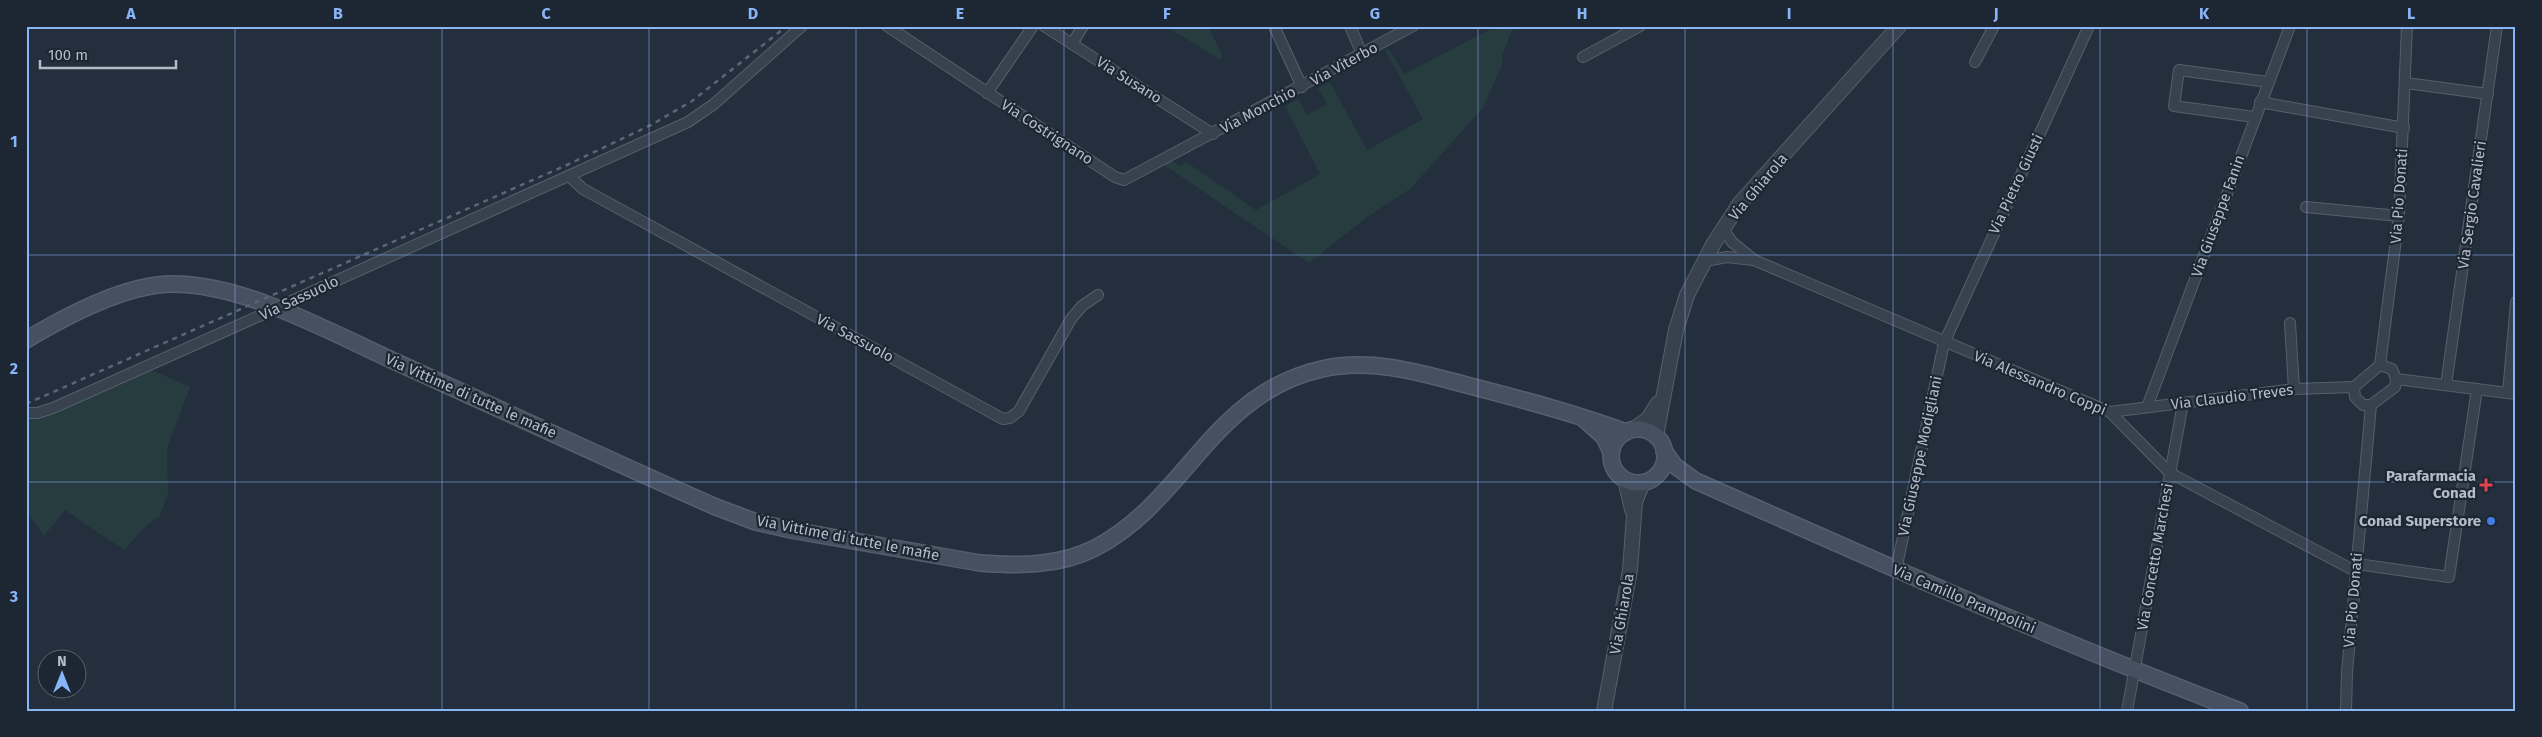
<svg xmlns="http://www.w3.org/2000/svg" width="2542" height="737" viewBox="0 0 2542 737" font-family="'Fira Sans',sans-serif">
	<style>
		.green { fill: #263c3f }
		.lines { fill: none; stroke-linecap: round; stroke-linejoin: round }
		.minor-casing { stroke: #565f6c; stroke-width: 12 }
		.tertiary-casing { stroke: #565f6c; stroke-width: 16 }
		.secondary-casing { stroke: #565f6c; stroke-width: 18 }
		.minor { stroke: #38414e; stroke-width: 10 }
		.tertiary { stroke: #38414e; stroke-width: 14 }
		.secondary { stroke: #465061; stroke-width: 15 }
		.rail { stroke: #5a6575; stroke-width: 2.5; stroke-dasharray: 5 5; stroke-linecap: butt }
		.minor-bridge-casing { stroke: #565f6c; stroke-width: 12; stroke-linecap: butt }
		.minor-bridge { stroke: #38414e; stroke-width: 10 }
		.grid { fill: none; stroke: #8ab4f8; stroke-width: 1; stroke-opacity: 0.55 }
		.health-dot { fill: #e0444e; stroke: #1d2633; stroke-width: 2 }
		.shop-dot { fill: #3f7fe0; stroke: #1d2633; stroke-width: 2 }
		.labels { text-anchor: middle; stroke-width: 4.5; stroke-linejoin: round; paint-order: stroke }
		.street-label { font-size: 15px; fill: #b4bcc9; stroke: #1d2633 }
		.poi-label { font-size: 15px; font-weight: bold; fill: #b4bcc9; stroke: #1d2633; text-anchor: end }
		.neatline { fill: none; stroke: #8ab4f8; stroke-width: 2 }
		.grid-label { font-size: 16px; text-anchor: middle; font-weight: bold; fill: #8ab4f8 }
	</style>
	<rect width="100%" height="100%" fill="#242f3e"/>
	<g class="green">
		<polygon points="1166,26 1208,26 1223,57 1219,59"/>
		<polygon points="1497,26 1526,26 1524,29 1512,30 1503,53 1502,65 1483,108 1410,189 1367,217 1309,263 1161,163 1169,159 1179,166 1186,162 1256,210 1320,174 1285,106 1298,99 1307,115 1327,104 1318,88 1330,82 1367,150 1423,119 1385,50 1389,49 1404,74"/>
		<polygon points="149,369 190,387 167,448 168,493 160,516 145,527 124,550 65,510 44,536 26,510 26,418 108,390"/>
	</g>
	<g class="lines">
		<defs>
			<g id="minor">
				<polyline points="887,26 1115,177 1124,180 1413,26"/>
				<polyline points="1044,26 1213,134"/>
				<polyline points="1274,26 1302,87"/>
				<polyline points="1350,26 1362,54"/>
				<polyline points="1072,44 1083,26"/>
				<polyline points="1583,57 1640,26"/>
				<polyline points="1975,62 1994,26"/>
				<polyline points="2406,83 2488,94"/>
				<polyline points="987,93 1033,26"/>
				<polyline points="2260,102 2404,128"/>
				<polyline points="2254,117 2174,106 2179,70 2268,82"/>
				<polyline points="569,176 583,189 1003,419 1010,418 1019,411 1071,319 1082,306 1098,295"/>
				<polyline points="2306,207 2399,216"/>
				<polyline points="1723,229 1732,242 1754,260 2110,412 2170,473 2355,571"/>
				<polyline points="1705,261 1727,257 1753,260"/>
				<polyline points="289,302 688,122 714,104 802,26"/>
				<polyline points="2290,323 2294,389"/>
				<polyline points="2380,365 2399,216 2407,26"/>
				<polygon points="2380,365 2392,369 2396,379 2395,387 2371,405 2363,405 2355,397 2354,387"/>
				<polyline points="2396,379 2516,394"/>
				<polyline points="2446,385 2497,26"/>
				<polyline points="2508,393 2516,302"/>
				<polyline points="2147,407 2290,26"/>
				<polyline points="2110,412 2294,389 2354,387"/>
				<polyline points="26,413 37,413 53,408 259,316"/>
				<polyline points="2357,564 2449,577 2477,389"/>
				<polyline points="1896,570 1944,343 2089,26"/>
				<polyline points="2127,711 2183,403"/>
				<polyline points="2346,711 2347,672 2371,405"/>
			</g>
			<g id="tertiary">
				<polyline points="1634,429 1648,419 1658,403"/>
				<polyline points="1656,436 1676,330 1687,295 1714,243 1740,203 1899,26"/>
				<polyline points="1625,479 1632,510"/>
				<polyline points="1604,711 1630,570 1635,502 1643,482"/>
			</g>
			<g id="secondary">
				<path d="M26 340C66 316 125 284 173 284 245 284 330 332 396 362 502 410 609 460 716 507L756 522 791 530 980 563C1019 566 1060 566 1095 548 1186 501 1211 394 1322 369 1375 357 1427 375 1478 388 1528 401 1577 414 1626 432"/>
				<polyline points="1585,420 1604,437 1611,452"/>
				<circle cx="1638" cy="456" r="27"/>
				<path d="M1664 451 1675 466 1696 481C1876 561 2056 641 2240 711"/>
			</g>
		</defs>
		<use href="#minor" class="minor-casing"/>
		<use href="#tertiary" class="tertiary-casing"/>
		<use href="#secondary" class="secondary-casing"/>
		<use href="#minor" class="minor"/>
		<use href="#tertiary" class="tertiary"/>
		<use href="#secondary" class="secondary"/>
		<polyline class="rail" points="26,404 569,164 651,125 692,101 787,26"/>
		<defs>
			<polyline id="minor-bridge" points="259,316 289,302"/>
		</defs>
		<use href="#minor-bridge" class="minor-bridge-casing"/>
		<use href="#minor-bridge" class="minor-bridge"/>
	</g>
	<path class="grid" d="M235 26V711M442 26V711M649 26V711M856 26V711M1064 26V711M1271 26V711M1478 26V711M1685 26V711M1893 26V711M2100 26V711M2307 26V711M26 255H2516M26 482H2516"/>
	<path class="health-dot" d="M2483.5 477.5h5v5h5v5h-5v5h-5v-5h-5v-5h5z"/>
	<circle class="shop-dot" cx="2491" cy="521" r="5"/>
	<g class="labels">
		<g class="street-label">
			<text transform="translate(1344 64) rotate(-29)" y="5">Via Viterbo</text>
			<text transform="translate(1129 80) rotate(32)" y="5">Via Susano</text>
			<text transform="translate(1258 110) rotate(-28)" y="5">Via Monchio</text>
			<text transform="translate(1047 132) rotate(33)" y="5">Via Costrignano</text>
			<text transform="translate(2016 184) rotate(-65)" y="5">Via Pietro Giusti</text>
			<text transform="translate(1758 187) rotate(-50)" y="5">Via Ghiarola</text>
			<text transform="translate(2399 196) rotate(-86)" y="5">Via Pio Donati</text>
			<text transform="translate(2472 205) rotate(-82)" y="5">Via Sergio Cavalieri</text>
			<text transform="translate(2218 216) rotate(-70)" y="5">Via Giuseppe Fanin</text>
			<text transform="translate(299 298) rotate(-25)" y="5">Via Sassuolo</text>
			<text transform="translate(855 338) rotate(28)" y="5">Via Sassuolo</text>
			<text transform="translate(2040 383) rotate(23)" y="5">Via Alessandro Coppi</text>
			<text transform="translate(471 396) rotate(24)" y="5">Via Vittime di tutte le mafie</text>
			<text transform="translate(2232 397) rotate(-7)" y="5">Via Claudio Treves</text>
			<text transform="translate(1920 456) rotate(-78)" y="5">Via Giuseppe Modigliani</text>
			<text transform="translate(848 538) rotate(11)" y="5">Via Vittime di tutte le mafie</text>
			<text transform="translate(2155 557) rotate(-80)" y="5">Via Concetto Marchesi</text>
			<text transform="translate(1964 599) rotate(23)" y="5">Via Camillo Prampolini</text>
			<text transform="translate(2353 600) rotate(-85)" y="5">Via Pio Donati</text>
			<text transform="translate(1622 614) rotate(-80)" y="5">Via Ghiarola</text>
		</g>
		<g class="poi-label">
			<text x="2476" y="481">Parafarmacia<tspan x="2476" dy="17">Conad</tspan></text>
			<text x="2481" y="526">Conad Superstore</text>
		</g>
	</g>
	<rect width="2542" height="737" fill="none" stroke="#1d2633" stroke-width="55"/>
	<g transform="translate(62 674)"><circle r="24" fill="#1d2633" stroke="#59626f"/>
	<path d="M0-4L9 19L0 12L-9 19Z" fill="#8ab4f8"/>
	<text y="-8" font-size="14" font-weight="bold" text-anchor="middle" fill="#b4bcc9">N</text>
	</g>
	<path d="M40 60v8h136v-8" fill="none" stroke="#b4bcc9" stroke-width="2.5"/>
	<text x="48" y="60" font-size="15" fill="#b4bcc9" stroke="#1d2633" stroke-width="4" paint-order="stroke">100 m</text>
	<rect x="28" y="28" width="2486" height="682" class="neatline"/>
	<g class="grid-label">
		<text x="131" y="19">A</text>
		<text x="338" y="19">B</text>
		<text x="546" y="19">C</text>
		<text x="753" y="19">D</text>
		<text x="960" y="19">E</text>
		<text x="1167" y="19">F</text>
		<text x="1375" y="19">G</text>
		<text x="1582" y="19">H</text>
		<text x="1789" y="19">I</text>
		<text x="1996" y="19">J</text>
		<text x="2204" y="19">K</text>
		<text x="2411" y="19">L</text>
		<text x="14" y="147">1</text>
		<text x="14" y="374">2</text>
		<text x="14" y="602">3</text>
	</g>
</svg>
